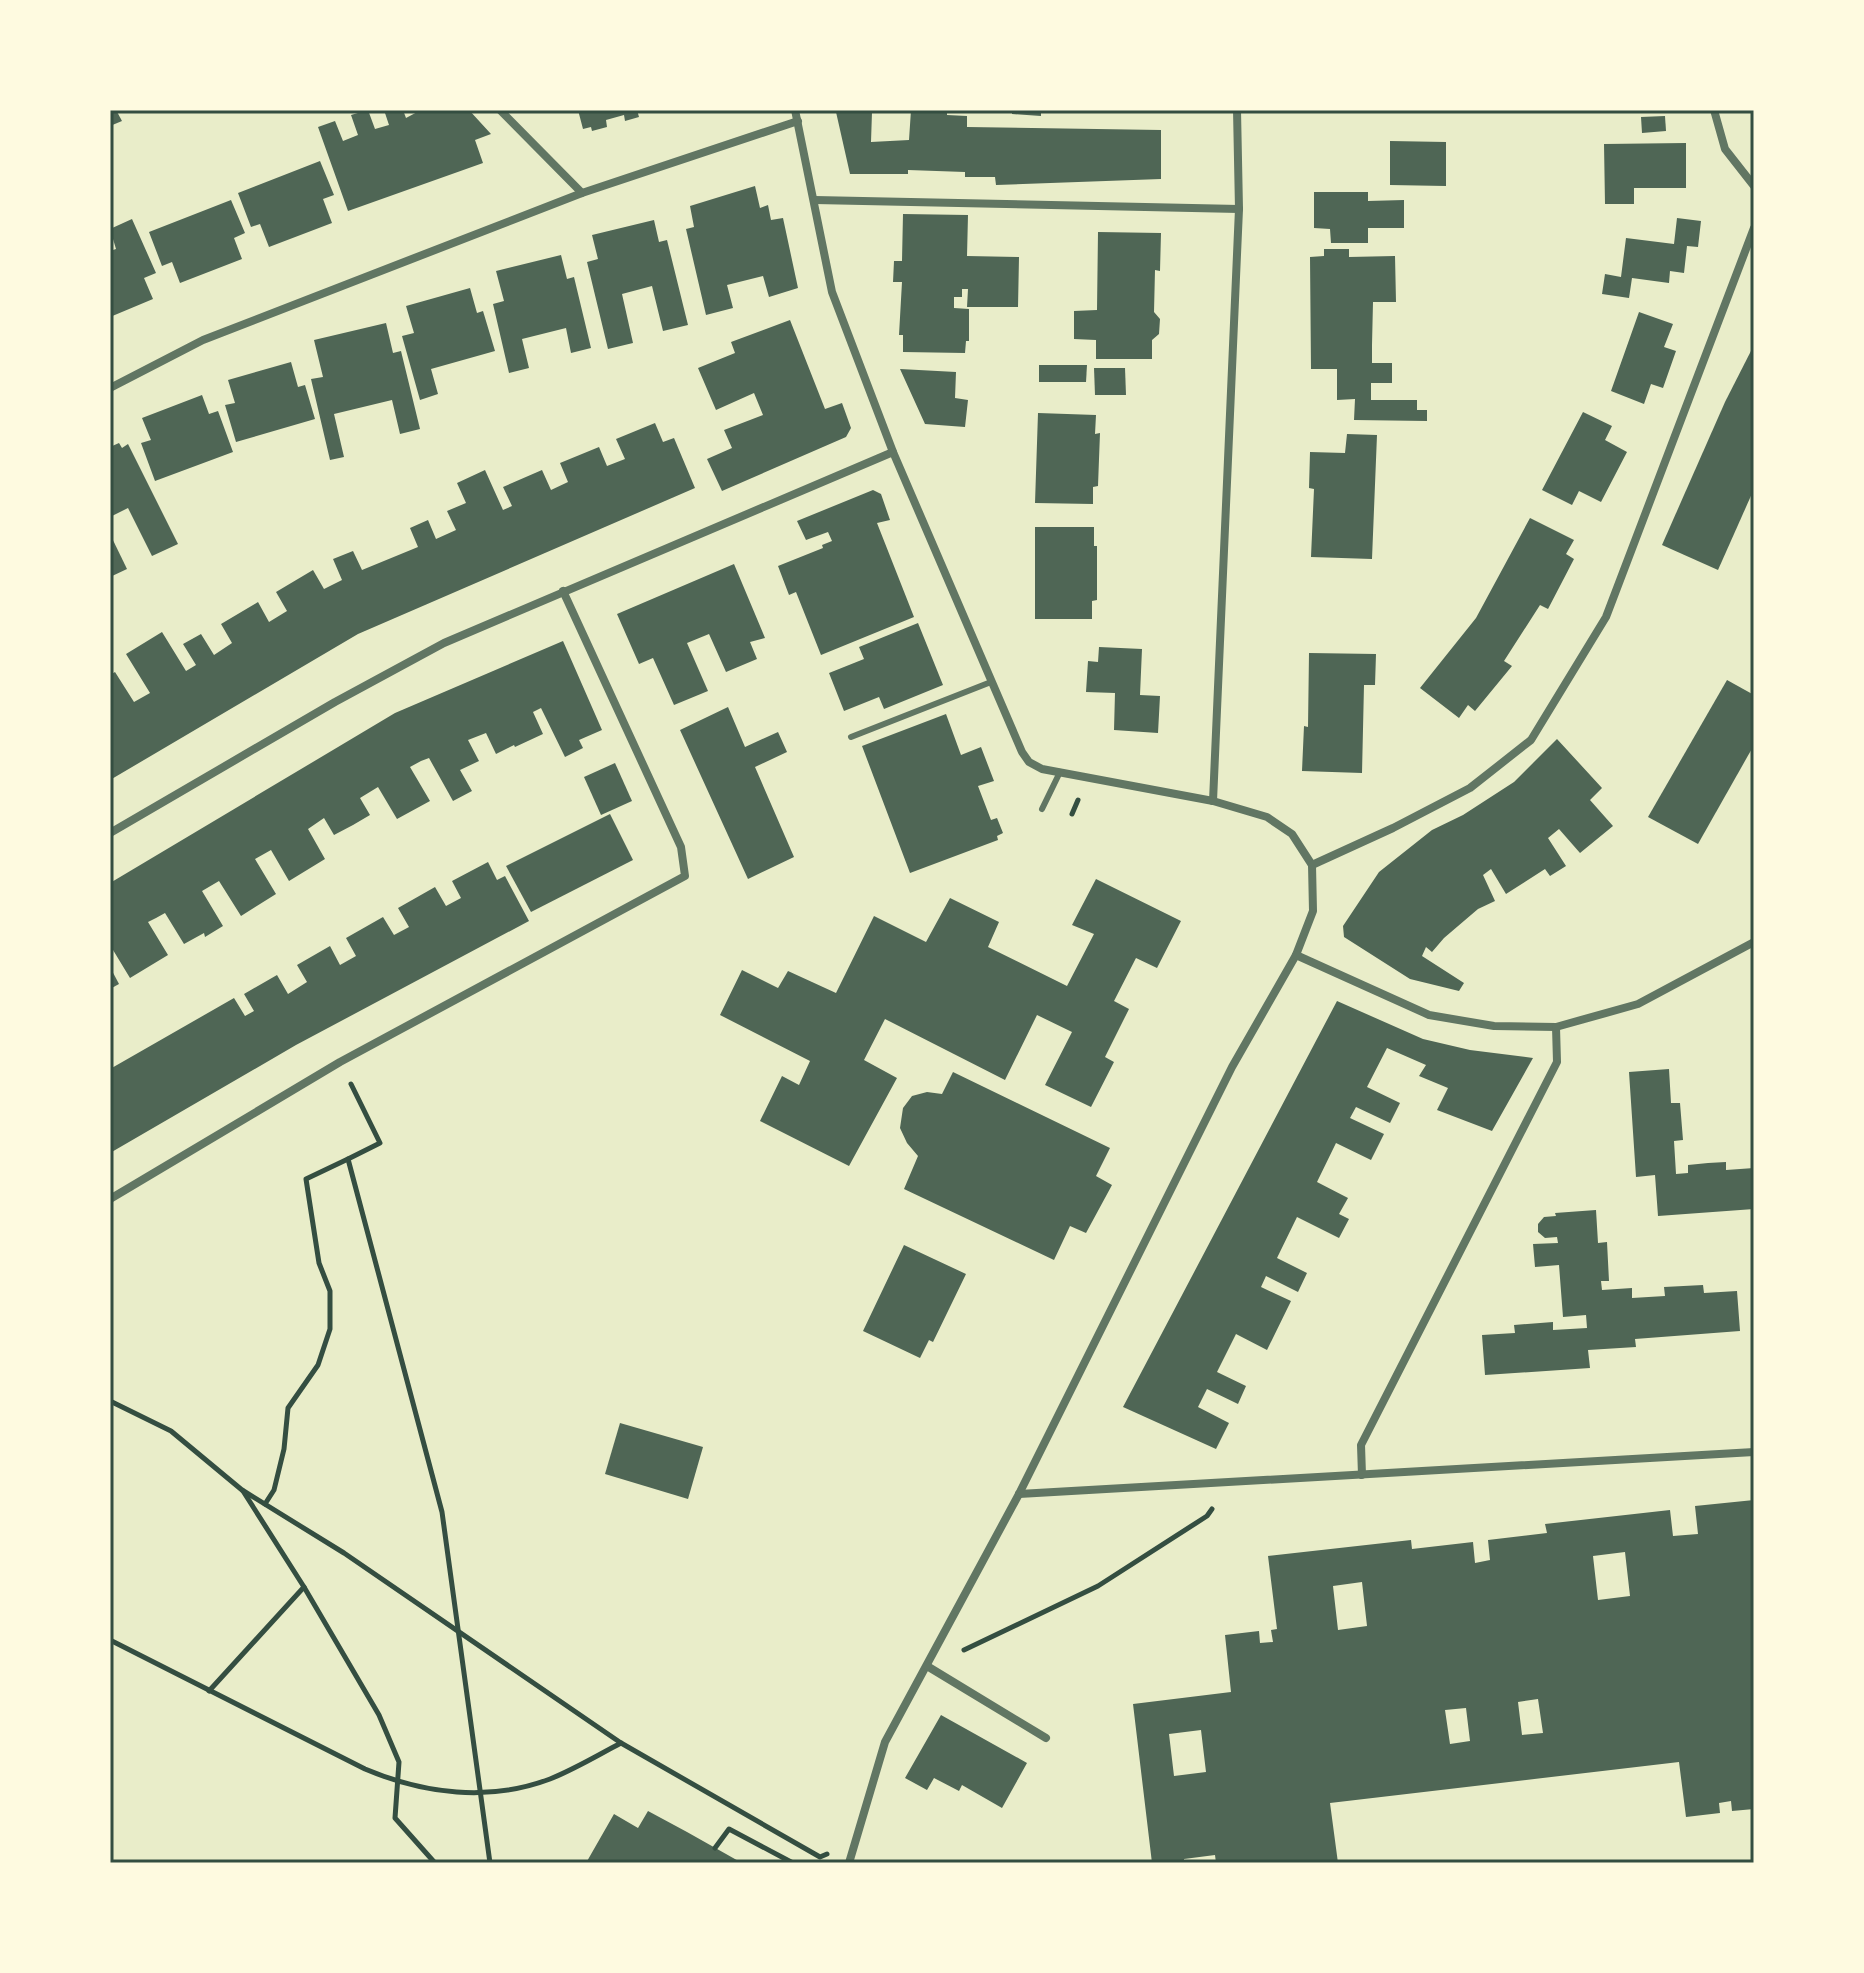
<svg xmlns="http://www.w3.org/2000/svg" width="1864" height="1973" viewBox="0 0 1864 1973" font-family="'Space Grotesk',sans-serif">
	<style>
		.building { fill: #4f6655; fill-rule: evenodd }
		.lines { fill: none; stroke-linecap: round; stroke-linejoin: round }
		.path { stroke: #344e41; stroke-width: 5 }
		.service { stroke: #617663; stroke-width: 6 }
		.minor { stroke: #617663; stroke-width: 8 }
		.neatline { fill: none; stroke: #344e41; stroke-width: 3 }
	</style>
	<rect width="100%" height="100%" fill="#e9edc9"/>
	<g class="building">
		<polygon points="110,110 116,110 122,121 110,126"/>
		<polygon points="368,110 375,129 389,125 384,110 403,110 406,118 421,110 469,110 491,134 475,140 483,163 348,211 318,127 335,121 343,141 358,135 351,115"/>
		<polygon points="578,110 637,110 639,117 625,121 624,115 606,120 607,127 592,131 591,127 583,129"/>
		<polygon points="911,110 947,110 947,115 967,116 967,127 1161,130 1161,179 996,185 995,177 965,177 965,172 908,170 908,174 850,174 836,112 872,112 871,142 909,140"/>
		<polygon points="1012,110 1041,110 1041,116 1012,114"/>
		<polygon points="1665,116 1666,131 1642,133 1641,117"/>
		<polygon points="1390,141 1446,142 1446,186 1390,185"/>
		<polygon points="1686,143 1686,188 1634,188 1634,204 1605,204 1604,144"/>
		<polygon points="320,161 334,195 323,199 332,223 269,247 260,224 251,227 238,193"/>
		<polygon points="755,186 760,208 768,205 771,220 783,218 798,288 769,297 763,276 727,285 733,308 706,315 686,229 694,227 690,206"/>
		<polygon points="1314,192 1368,192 1368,201 1404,200 1404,228 1368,228 1368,243 1331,243 1330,229 1314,228"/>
		<polygon points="231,200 245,233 234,238 242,259 180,283 172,262 162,266 149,232"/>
		<polygon points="903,214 968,215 967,256 1019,257 1018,307 967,307 968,289 962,289 962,297 954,297 954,308 969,309 969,341 966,341 965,353 903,352 903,335 899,335 902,282 893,282 894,261 902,261"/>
		<polygon points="1677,218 1701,221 1698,247 1687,246 1684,273 1670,271 1669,283 1632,278 1629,298 1602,294 1605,274 1621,277 1626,238 1674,244"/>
		<polygon points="132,219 156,273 144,278 153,299 110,317 110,251 116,249 110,229"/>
		<polygon points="654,220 659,242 667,240 688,325 663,331 652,286 622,294 633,343 608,349 587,262 598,259 592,235"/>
		<polygon points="1098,232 1161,233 1160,271 1155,270 1154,312 1160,319 1159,334 1152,340 1152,359 1096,359 1096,340 1074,339 1074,311 1097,310"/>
		<polygon points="1324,249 1349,249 1349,257 1395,256 1396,302 1373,302 1372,345 1372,363 1392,363 1392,383 1371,383 1371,400 1417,400 1417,410 1427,410 1427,421 1354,420 1355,399 1337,400 1337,369 1311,369 1310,257 1324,256"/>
		<polygon points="561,255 567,279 574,277 591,348 571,353 566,328 522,339 529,368 509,373 493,304 504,301 496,271"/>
		<polygon points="470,288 477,313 483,311 495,351 431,369 438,394 420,400 402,336 414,333 406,306"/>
		<polygon points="1639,312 1673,324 1664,347 1676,351 1663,388 1651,384 1644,404 1611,391"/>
		<polygon points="790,320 825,409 842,403 851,428 846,437 722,491 707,459 732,448 724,430 763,415 754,393 716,410 698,368 735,353 731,342"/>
		<polygon points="386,323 393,353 401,351 420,429 400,434 392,400 334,414 344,457 330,460 311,379 323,377 314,340"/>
		<polygon points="1754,345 1754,489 1718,570 1662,545 1725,402"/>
		<polygon points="291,362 298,387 305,385 315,419 236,442 225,405 235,403 228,380"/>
		<polygon points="1039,365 1087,365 1086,382 1039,382"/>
		<polygon points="1094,368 1125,368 1126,395 1095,395"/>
		<polygon points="900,369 956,372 955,398 968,400 965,427 925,424"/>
		<polygon points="202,395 209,414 218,411 233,452 155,481 141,443 151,440 142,418"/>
		<polygon points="1583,412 1612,426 1605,440 1627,452 1601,502 1579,491 1572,505 1542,490"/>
		<polygon points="1038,413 1096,415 1095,434 1100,433 1099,459 1098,486 1093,487 1093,504 1035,503"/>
		<polygon points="655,423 663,442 674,438 695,488 358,634 110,780 110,675 115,672 134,702 150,693 126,654 162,632 186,671 196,665 183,644 201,634 214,655 232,643 221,624 258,602 269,622 287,611 276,592 313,570 324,589 342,580 333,559 353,551 362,570 418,547 410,528 428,520 436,539 456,530 447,511 466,503 457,483 485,470 503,510 512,506 503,487 542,470 551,490 568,482 560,463 599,447 607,466 625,459 616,439"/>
		<polygon points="1347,434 1377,435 1372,559 1311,557 1314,489 1309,488 1310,452 1345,453"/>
		<polygon points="119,443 122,448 128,444 178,544 152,556 128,508 110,517 110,447"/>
		<polygon points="873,490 881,494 890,520 877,523 914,617 821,655 796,592 789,595 778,566 823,548 822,545 832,541 828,532 806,540 797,521"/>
		<polygon points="1530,518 1574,540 1566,554 1574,559 1548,609 1540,605 1504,661 1512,666 1475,711 1468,705 1459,718 1420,688 1476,618"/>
		<polygon points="1035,527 1094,527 1094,546 1097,546 1097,600 1092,601 1092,619 1035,619"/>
		<polygon points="110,534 127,569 110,577"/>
		<polygon points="734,564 765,638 750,642 757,659 726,672 709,634 687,643 708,691 674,705 653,658 639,664 617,614"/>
		<polygon points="918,623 943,685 884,709 879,697 844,711 829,673 864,659 859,647"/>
		<polygon points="563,641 602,730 579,740 583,748 565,757 541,708 533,712 543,734 515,747 514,745 496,754 486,733 468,740 479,761 460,770 472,791 453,801 429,758 421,761 410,767 430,801 397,819 378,787 360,798 370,815 353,825 334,835 324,818 308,829 325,859 289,881 271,850 255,859 276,894 241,916 219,881 202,891 223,926 205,937 204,933 184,944 165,913 156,918 148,922 168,955 130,978 110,945 110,883 395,713"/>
		<polygon points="1099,647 1142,649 1140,695 1160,696 1158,733 1114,730 1115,693 1086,692 1088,661 1098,662"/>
		<polygon points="1309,653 1376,654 1375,685 1364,685 1362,773 1302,771 1304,726 1308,727"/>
		<polygon points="1727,680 1754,695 1754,745 1698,844 1648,817"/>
		<polygon points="728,707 745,747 778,732 787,752 755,767 794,857 748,879 680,730"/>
		<polygon points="946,714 961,755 981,747 994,781 978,786 991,820 997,818 1003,833 997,836 998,840 910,873 862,746"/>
		<polygon points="1557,739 1602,788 1590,800 1613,826 1580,853 1559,829 1548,838 1566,866 1550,876 1545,869 1506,894 1491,869 1483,875 1495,901 1478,909 1444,938 1432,952 1426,947 1422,956 1464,983 1459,991 1410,979 1344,937 1343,926 1379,872 1432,830 1463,815 1514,782"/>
		<polygon points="615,763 632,801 601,815 584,777"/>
		<polygon points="610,814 633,860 531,912 506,866"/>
		<polygon points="488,862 497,880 505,876 529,921 296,1045 110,1153 110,1069 234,998 245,1016 254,1011 244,994 277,975 288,994 307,982 297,965 330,946 340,965 356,956 346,938 383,917 394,935 409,927 398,908 435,887 446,906 461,898 452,881"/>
		<polygon points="1096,879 1181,921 1157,968 1136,958 1114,1001 1129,1009 1105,1057 1114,1062 1091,1107 1045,1085 1072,1032 1037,1015 1005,1080 885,1019 864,1060 897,1078 849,1166 760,1121 782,1076 799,1085 810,1061 720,1015 742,970 778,988 788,971 836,993 874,916 926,942 950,898 999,922 988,947 1067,986 1094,934 1072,925"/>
		<polygon points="110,967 119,984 110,989"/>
		<polygon points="1337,1001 1423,1039 1470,1050 1533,1058 1492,1131 1437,1110 1448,1088 1419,1076 1426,1065 1387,1048 1367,1087 1400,1103 1390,1123 1356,1107 1350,1118 1384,1134 1371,1160 1336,1143 1317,1182 1348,1198 1339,1214 1349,1219 1339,1238 1297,1217 1277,1258 1307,1273 1298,1292 1266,1276 1261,1287 1291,1301 1267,1350 1236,1334 1217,1372 1246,1386 1238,1404 1207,1389 1198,1407 1229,1423 1216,1449 1123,1407"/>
		<polygon points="1669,1069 1671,1103 1680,1103 1683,1140 1674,1141 1676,1174 1688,1173 1688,1165 1708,1163 1726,1162 1726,1170 1754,1168 1754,1209 1658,1216 1655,1175 1636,1177 1629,1072"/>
		<polygon points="953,1072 1110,1148 1096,1176 1112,1185 1086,1233 1070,1226 1054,1260 904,1189 918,1156 907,1143 900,1128 903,1108 912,1096 927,1092 942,1094"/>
		<polygon points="1596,1210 1598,1243 1607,1242 1609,1281 1601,1281 1602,1290 1632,1288 1632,1298 1665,1296 1664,1287 1703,1285 1704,1293 1737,1291 1740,1331 1635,1339 1636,1347 1588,1350 1590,1368 1485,1375 1482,1335 1515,1333 1514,1325 1553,1322 1553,1330 1587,1328 1586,1315 1563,1317 1559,1265 1535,1267 1533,1244 1558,1243 1557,1237 1545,1238 1538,1232 1538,1224 1544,1217 1556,1216 1555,1213"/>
		<polygon points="904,1245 966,1274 933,1342 929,1340 920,1358 863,1331"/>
		<polygon points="620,1423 703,1447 688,1499 605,1474"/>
		<path d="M1754 1500V1809L1732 1811 1731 1801 1719 1803 1720 1813 1686 1817 1679 1762 1330 1803 1338 1863H1216L1215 1855 1184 1859V1863H1152L1133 1704 1231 1692 1225 1635 1259 1631 1260 1643 1273 1642 1271 1630 1277 1629 1268 1556 1411 1540 1412 1549 1473 1542 1475 1563 1490 1560 1488 1540 1547 1533 1545 1524 1670 1510 1673 1536 1698 1534 1695 1506ZM1625 1552 1630 1596 1598 1600 1593 1556ZM1362 1582 1367 1626 1338 1630 1333 1586ZM1538 1699 1543 1733 1522 1735 1518 1702ZM1466 1708 1470 1741 1450 1744 1445 1710ZM1201 1730 1206 1772 1174 1776 1169 1734Z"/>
		<polygon points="941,1715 1027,1763 1002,1808 962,1785 959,1791 934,1778 927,1790 905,1778"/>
		<polygon points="648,1811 687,1832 742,1863 586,1863 614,1814 638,1828"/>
	</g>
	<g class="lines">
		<g class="path">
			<polyline points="1072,814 1078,800"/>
			<polyline points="351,1084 380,1143 348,1159 442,1512 490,1863"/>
			<polyline points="110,1401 171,1431 242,1490 344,1553 621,1743 820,1857 827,1854"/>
			<polyline points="243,1491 304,1587 379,1715 399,1762 395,1818 435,1863"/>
			<polyline points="265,1504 274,1490 284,1449 288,1408 318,1365 330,1329 330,1291 319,1263 306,1179 348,1159"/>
			<path d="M110 1640 365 1769C424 1794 489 1802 550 1779 575 1769 598 1755 621 1743"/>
			<polyline points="964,1650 1098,1586 1207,1516 1212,1509"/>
			<polyline points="209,1691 304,1587"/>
			<polyline points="715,1848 729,1829 793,1863"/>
		</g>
		<g class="service">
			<polyline points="851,737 991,682"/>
			<polyline points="1042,809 1060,772"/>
		</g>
		<g class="minor">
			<polyline points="500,110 582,193"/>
			<polyline points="795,110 832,292 893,452 1022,752 1029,762 1042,769 1213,801 1267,817 1292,834 1312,865 1313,911 1296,955 1232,1067 1019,1494 885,1742 849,1863"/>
			<polyline points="1714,110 1725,149 1754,186"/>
			<polyline points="815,200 1239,209"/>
			<polyline points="110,388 203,340 582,193 798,121"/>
			<polyline points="1213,801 1239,209 1237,110"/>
			<polyline points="110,833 335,702 444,643 893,452"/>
			<polyline points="1312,865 1393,828 1470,788 1531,740 1606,617 1754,228"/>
			<polyline points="1296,955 1429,1015 1494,1026 1556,1027 1638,1004 1754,942"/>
			<polyline points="110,1199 340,1062 685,876 681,847 563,591"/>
			<polyline points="1362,1475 1361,1445 1557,1062 1556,1027"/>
			<polyline points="1019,1494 1754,1452"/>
			<polyline points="927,1666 1046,1738"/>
		</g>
	</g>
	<rect width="1864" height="1973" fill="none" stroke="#fefae0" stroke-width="224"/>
	<rect x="112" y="112" width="1640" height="1749" class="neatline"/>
</svg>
